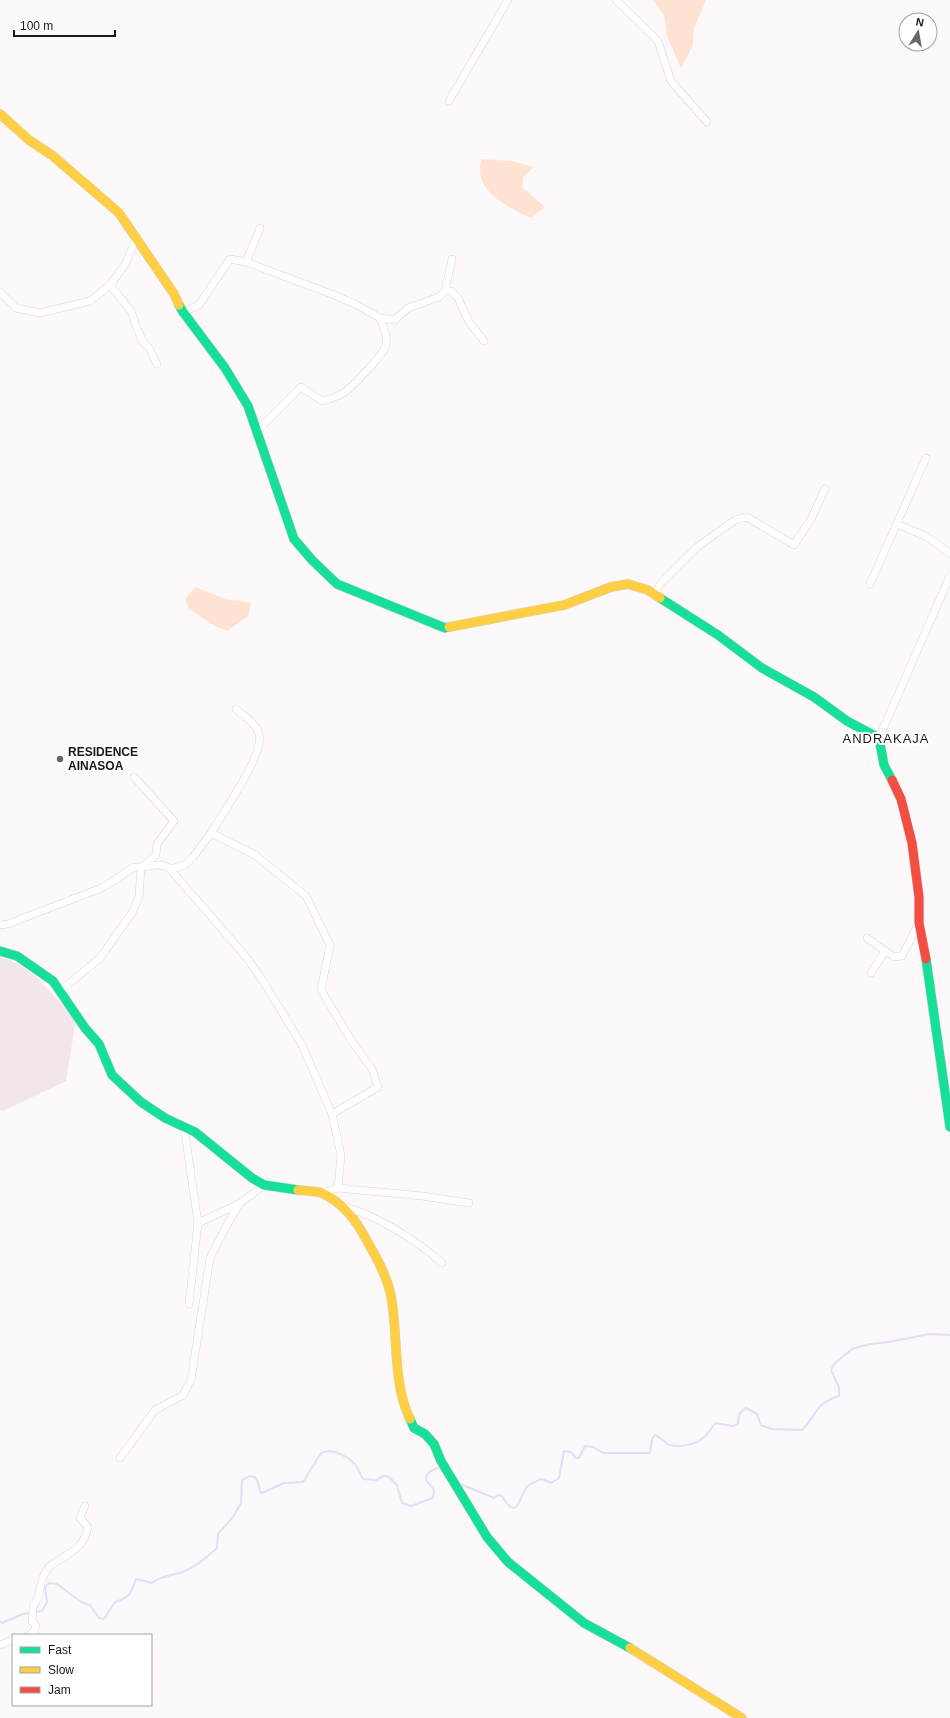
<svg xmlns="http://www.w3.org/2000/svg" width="950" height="1718" viewBox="0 0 950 1718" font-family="Arial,sans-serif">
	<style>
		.built { fill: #f1e6eb }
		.green { fill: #fee3d2 }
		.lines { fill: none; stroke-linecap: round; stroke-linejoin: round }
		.stream { stroke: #e1e0f8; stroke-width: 2 }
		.street-casing { stroke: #d8d5d6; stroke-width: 8 }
		.fast-casing { stroke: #d8d5d6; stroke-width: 10 }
		.slow-casing { stroke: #d8d5d6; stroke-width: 10 }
		.jam-casing { stroke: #d8d5d6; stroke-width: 10 }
		.street { stroke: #fffefe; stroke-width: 7 }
		.fast { stroke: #16e098; stroke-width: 9 }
		.slow { stroke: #ffcf43; stroke-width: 9 }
		.jam { stroke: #f24e42; stroke-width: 9 }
		.poi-dot { fill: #696668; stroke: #fff; stroke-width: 1.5 }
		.labels { text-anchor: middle; stroke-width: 4; stroke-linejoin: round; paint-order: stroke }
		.poi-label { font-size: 12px; font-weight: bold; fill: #1a1819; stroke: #fff; text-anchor: start }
		.neighbourhood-label { font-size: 13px; letter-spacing: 1px; fill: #1a1819; stroke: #fff }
	</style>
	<rect width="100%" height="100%" fill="#fdf8fa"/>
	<polygon class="built" points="0,956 20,965 34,975 76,1019 66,1081 3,1111 0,1110"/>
	<g class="green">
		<polygon points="653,0 706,0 694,28 693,45 681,68 667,36 664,15"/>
		<path d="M481 159 511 161 534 167 523 177 522 187 545 207 531 218C512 209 481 195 480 171 479 167 481 163 481 159Z"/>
		<polygon points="195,587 226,599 251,603 248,616 227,631 213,625 189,609 185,599"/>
	</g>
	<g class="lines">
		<g class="stream">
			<path d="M460 1484 494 1498 498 1495 502 1496C519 1525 519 1493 528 1486 531 1483 538 1481 542 1479L551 1483 559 1478 564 1451 571 1452 576 1458H579L585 1446 593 1447 603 1453H650L652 1439 655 1435C661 1437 665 1444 670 1445 679 1448 697 1444 703 1438 708 1434 711 1429 715 1423L733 1426 738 1424C738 1417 739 1412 746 1408L757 1414 761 1425 771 1429 802 1430C818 1414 814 1404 839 1396V1387L831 1370 834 1364 852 1349 870 1344 889 1342 929 1334 950 1335"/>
			<path d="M35 1612 42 1611 47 1602 45 1587 49 1583 57 1584 81 1602 90 1605 99 1618 104 1619 115 1602C131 1597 130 1594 136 1579L152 1583C161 1575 174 1576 185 1571 198 1565 207 1557 217 1548L218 1534 233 1517 241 1503 242 1480 249 1476 255 1477 258 1482 260 1492 262 1493 284 1483 303 1482 321 1453C332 1447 351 1458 357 1467 359 1471 361 1475 363 1479L376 1480 384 1476 389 1477 397 1485 402 1503 411 1506 433 1498 434 1490 426 1480C426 1471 433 1470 440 1467"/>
			<polyline points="0,1621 2,1623 23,1614 31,1613"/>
		</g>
		<defs>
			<g id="street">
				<polyline points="616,0 658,41 671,81 707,122"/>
				<polyline points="449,101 508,0"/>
				<polyline points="246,262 260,228"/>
				<polyline points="110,285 131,311 137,328 143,342 149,348 157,364"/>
				<polyline points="445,291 451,291 458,298 469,322 484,341"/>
				<polyline points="0,292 16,308 40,313 90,301 110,285 126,263 136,239"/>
				<polyline points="183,312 199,305 230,259 246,262 334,295 355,304 380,318 395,320 408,308 439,297 445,291 452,259"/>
				<path d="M257 431 301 387 322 401C330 399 338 396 345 392 353 386 385 353 386 345 388 336 383 327 380 318"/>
				<polyline points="897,524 925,536 939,545 950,554"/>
				<polyline points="870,584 926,458"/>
				<polyline points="655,593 661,583 696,548 735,520 747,517 794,545 811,519 825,489"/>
				<polyline points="879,738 950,576"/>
				<path d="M211 833C222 814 265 754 259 734 256 723 244 716 236 709"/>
				<path d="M0 925 8 924 104 887 134 867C147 869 160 860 170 869"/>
				<polyline points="867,938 894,957 902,956 919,923"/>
				<polyline points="871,973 885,951"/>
				<polyline points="60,991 100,958 132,913 139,897 141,868 156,855 157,844 174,821 134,777"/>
				<polyline points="332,1114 378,1087 372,1069 351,1040 321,990 330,945 306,896 255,855 211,833 193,857 185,865 170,869 247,958 263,981 302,1045 332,1114 341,1155 338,1188"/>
				<polyline points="184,1126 198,1223 189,1304"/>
				<polyline points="321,1193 338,1188 422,1196 469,1203"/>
				<path d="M343 1206C379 1217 413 1238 442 1263"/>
				<polyline points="198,1223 239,1204"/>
				<polyline points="120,1458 155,1410 183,1395 191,1380 210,1258 226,1227 239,1204 264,1185"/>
				<path d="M30 1635 33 1633 36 1626 32 1621 33 1606C42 1597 38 1581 47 1570 49 1566 53 1564 56 1562 73 1550 83 1549 88 1527L80 1518 85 1506"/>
				<polyline points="0,1645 13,1640"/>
			</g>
			<g id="fast">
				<polyline points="179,305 183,312 225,368 248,406 294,539 312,560 337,584 445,628 449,627"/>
				<polyline points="660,598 718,635 762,668 814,697 847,721 879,738 884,765 892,780"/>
				<polyline points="0,951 17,956 53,981 85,1028 99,1044 112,1075 141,1102 165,1118 195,1132 252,1178 264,1185 298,1190"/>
				<polyline points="926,959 950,1127"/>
				<polyline points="410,1419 414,1428 425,1434 434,1444 441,1461 487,1537 508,1562 584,1623 630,1648"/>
			</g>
			<g id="slow">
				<polyline points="0,114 29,140 53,156 119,213 174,294 179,305"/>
				<polyline points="449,627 564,605 611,587 628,584 648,590 660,598"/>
				<path d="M298 1190C305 1191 315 1191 322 1193 343 1203 357 1221 367 1241 378 1260 389 1280 392 1302 398 1340 393 1384 410 1419"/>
				<polyline points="630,1648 742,1718"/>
			</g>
			<polyline id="jam" points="892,780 901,799 912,843 919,897 919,923 926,959"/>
		</defs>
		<use href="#street" class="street-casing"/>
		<use href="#fast" class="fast-casing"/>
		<use href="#slow" class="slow-casing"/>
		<use href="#jam" class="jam-casing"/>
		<use href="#street" class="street"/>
		<use href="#fast" class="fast"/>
		<use href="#slow" class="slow"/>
		<use href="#jam" class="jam"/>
	</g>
	<circle class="poi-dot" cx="60" cy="759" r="4"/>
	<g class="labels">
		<g class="poi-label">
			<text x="68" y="756">RESIDENCE<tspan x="68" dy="14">AINASOA</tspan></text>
		</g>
		<g class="neighbourhood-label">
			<text x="886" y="743">ANDRAKAJA</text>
		</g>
	</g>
	<rect x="12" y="1634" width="140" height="72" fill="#ffffff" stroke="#a3a3a3"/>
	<rect x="20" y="1647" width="20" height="6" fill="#16e098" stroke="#a3a3a3"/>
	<text x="48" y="1654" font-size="12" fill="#1a1819">Fast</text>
	<rect x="20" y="1667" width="20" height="6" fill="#ffcf43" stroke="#a3a3a3"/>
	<text x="48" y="1674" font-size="12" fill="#1a1819">Slow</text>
	<rect x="20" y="1687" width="20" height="6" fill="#f24e42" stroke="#a3a3a3"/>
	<text x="48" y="1694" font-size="12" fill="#1a1819">Jam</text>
	<g transform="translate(918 32) rotate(11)"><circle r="19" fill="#ffffff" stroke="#a3a3a3"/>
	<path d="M0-3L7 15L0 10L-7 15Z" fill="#696668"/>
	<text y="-6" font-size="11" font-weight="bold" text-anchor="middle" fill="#1a1819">N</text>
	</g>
	<path d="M14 30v6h101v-6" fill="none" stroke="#1a1819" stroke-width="2"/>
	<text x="20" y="30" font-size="12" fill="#1a1819" stroke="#ffffff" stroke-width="3" paint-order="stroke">100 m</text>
</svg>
